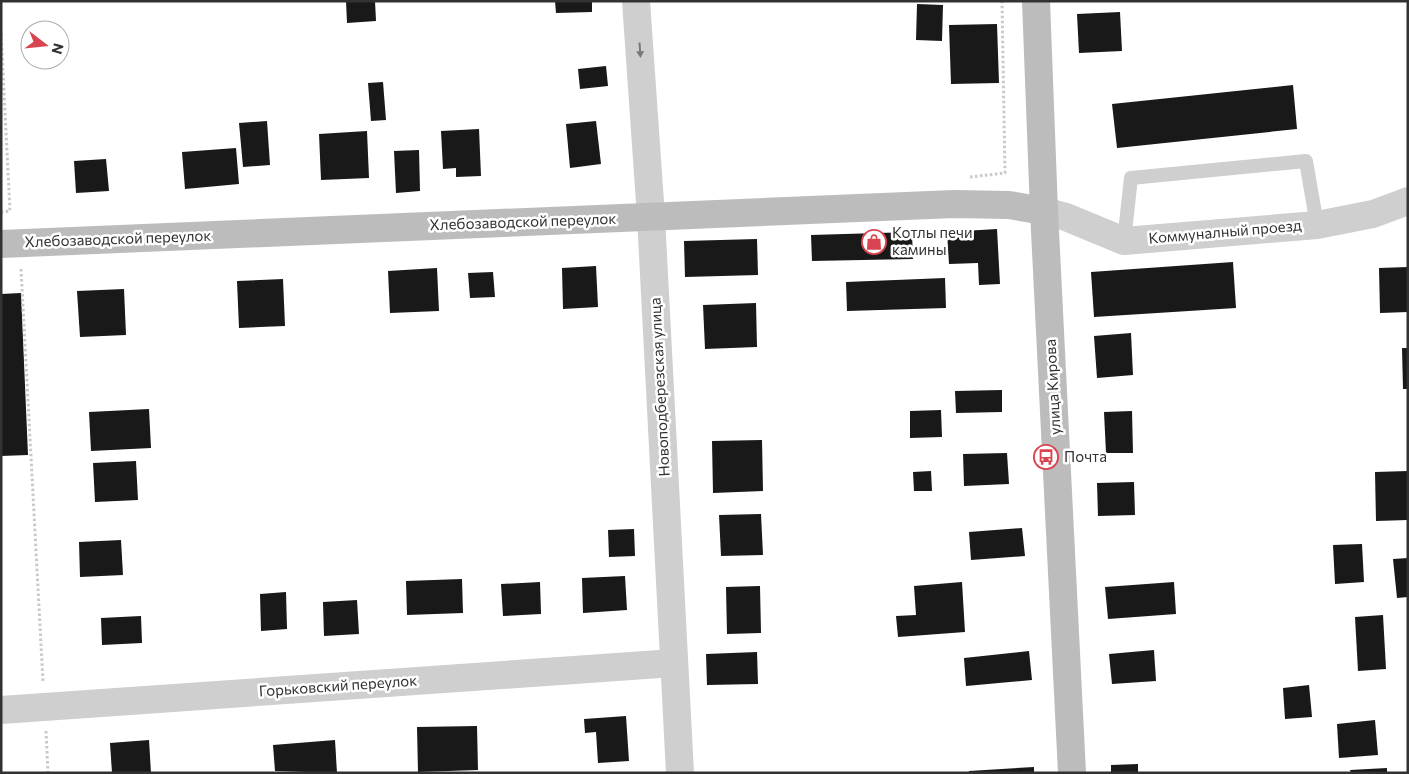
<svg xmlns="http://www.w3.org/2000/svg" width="1409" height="774" viewBox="0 0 1409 774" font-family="Commissioner,sans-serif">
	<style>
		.building { fill: #191919 }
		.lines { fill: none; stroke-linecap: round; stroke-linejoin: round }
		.path { stroke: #c9c9c9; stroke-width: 3; stroke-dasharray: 2.5 2.5; stroke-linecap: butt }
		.lane { stroke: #cfcfcf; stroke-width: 14 }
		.street { stroke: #cfcfcf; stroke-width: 28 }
		.secondary { stroke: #bcbcbc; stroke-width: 28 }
		.oneway { fill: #797979 }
		.labels { text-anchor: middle; stroke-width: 5; stroke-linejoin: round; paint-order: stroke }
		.street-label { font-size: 15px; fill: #323232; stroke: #fff }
		.poi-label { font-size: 15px; fill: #323232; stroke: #fff; text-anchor: start }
	</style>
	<rect width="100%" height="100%" fill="#fff"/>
	<g class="building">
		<polygon points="346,1 375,1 376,21 347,23"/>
		<polygon points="555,1 592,1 592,12 556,13"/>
		<polygon points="917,4 943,5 942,41 916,40"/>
		<polygon points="1120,12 1122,51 1079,53 1077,14"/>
		<polygon points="997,24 999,83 951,84 949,25"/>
		<polygon points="606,66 608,86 580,89 578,69"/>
		<polygon points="383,82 386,120 371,121 368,83"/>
		<polygon points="1293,85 1297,129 1117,148 1112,104"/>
		<polygon points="267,121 270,165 243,167 239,123"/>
		<polygon points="596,121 601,164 570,168 566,124"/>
		<polygon points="479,129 481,176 456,177 456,168 443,169 441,131"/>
		<polygon points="367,131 369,178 321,180 319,134"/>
		<polygon points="236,148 239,184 185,189 182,152"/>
		<polygon points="419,150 420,191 396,193 394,151"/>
		<polygon points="106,159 109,191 76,193 74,161"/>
		<polygon points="997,229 1000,284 979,285 978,263 949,264 947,232"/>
		<polygon points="912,232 913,259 812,261 811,235"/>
		<polygon points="757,239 758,275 685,277 684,241"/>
		<polygon points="1233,262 1236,308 1094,317 1091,272"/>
		<polygon points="596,266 598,307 563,309 562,268"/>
		<polygon points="1408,267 1408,312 1380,313 1379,268"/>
		<polygon points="437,268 439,311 390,313 388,271"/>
		<polygon points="493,272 495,297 470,298 468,273"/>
		<polygon points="945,278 946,308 847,311 846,282"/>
		<polygon points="283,279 285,326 239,328 237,281"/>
		<polygon points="124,289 126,335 80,337 77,291"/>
		<polygon points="21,293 28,455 1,456 1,294"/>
		<polygon points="756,303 757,347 705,349 703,305"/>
		<polygon points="1131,333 1133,375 1097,378 1094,336"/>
		<polygon points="1402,348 1408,348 1408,389 1403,389"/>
		<polygon points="1002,390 1002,412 956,413 955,391"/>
		<polygon points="149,409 151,448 91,451 89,412"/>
		<polygon points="941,410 942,437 910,438 910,411"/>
		<polygon points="1132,411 1133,453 1106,453 1104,412"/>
		<polygon points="762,440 763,491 713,493 712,441"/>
		<polygon points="1007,453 1009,484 964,486 963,454"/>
		<polygon points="136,461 138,500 95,502 93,463"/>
		<polygon points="931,471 932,491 914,491 913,472"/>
		<polygon points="1408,471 1408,520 1376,521 1375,472"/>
		<polygon points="1134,482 1135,515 1098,516 1097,483"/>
		<polygon points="761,514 763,555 721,556 719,515"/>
		<polygon points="1022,528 1025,556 971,560 969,532"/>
		<polygon points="634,529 635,556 609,557 608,530"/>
		<polygon points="121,540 123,575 80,577 79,542"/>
		<polygon points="1362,544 1364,582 1335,584 1333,545"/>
		<polygon points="1408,558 1408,597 1397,598 1393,559"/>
		<polygon points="625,576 627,610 583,613 582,578"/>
		<polygon points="462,579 463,613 407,615 406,581"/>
		<polygon points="540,582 541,614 503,616 501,584"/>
		<polygon points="962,582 965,632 898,637 896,616 916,615 914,586"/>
		<polygon points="1174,582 1176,614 1108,619 1105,587"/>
		<polygon points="760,586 761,633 727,634 726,587"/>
		<polygon points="286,592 287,629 261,631 260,594"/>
		<polygon points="357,600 359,634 324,636 323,602"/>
		<polygon points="1383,615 1386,669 1358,671 1355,617"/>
		<polygon points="141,616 142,643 102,645 101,618"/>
		<polygon points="1154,650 1156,681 1112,684 1109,654"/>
		<polygon points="1029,651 1032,680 966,686 964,658"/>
		<polygon points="757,652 758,684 707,685 706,654"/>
		<polygon points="1309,685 1312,717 1285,719 1283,688"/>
		<polygon points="626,716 629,761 598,763 596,732 585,733 584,719"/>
		<polygon points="1375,720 1378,755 1339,758 1337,724"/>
		<polygon points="477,726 478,770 418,772 417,727"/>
		<polygon points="149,740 151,773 112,773 110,743"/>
		<polygon points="335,740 337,773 275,771 273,745"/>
		<polygon points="1138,764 1138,773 1111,773 1111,765"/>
		<polygon points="1034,767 1034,773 969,773 969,771"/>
		<polygon points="1387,768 1387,773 1351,773 1350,770"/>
	</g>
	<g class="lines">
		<g class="path">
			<polyline points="1,33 10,211 1,212"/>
			<polyline points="970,177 1005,173 1002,1"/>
			<polyline points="21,269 43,682"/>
			<polyline points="46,731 48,773"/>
		</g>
		<polyline class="lane" points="1124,241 1131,178 1306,161 1317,225"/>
		<g class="street">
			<polyline points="636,1 651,217 680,773"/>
			<polyline points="1044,211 1066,217 1124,241 1317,225 1373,214 1408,201"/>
			<polyline points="1,710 674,663"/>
		</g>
		<g class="secondary">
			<polyline points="1036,1 1044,211 1072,773"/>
			<polyline points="1,244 954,204 1009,205 1044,211"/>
		</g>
	</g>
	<defs><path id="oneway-solid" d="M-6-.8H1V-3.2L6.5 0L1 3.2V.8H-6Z" transform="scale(1.25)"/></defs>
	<use class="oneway" href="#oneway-solid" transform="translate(640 50) rotate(86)"/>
	<defs>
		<symbol id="shop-ring" viewBox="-11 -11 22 22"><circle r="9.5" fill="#fff" stroke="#d84551" stroke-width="1.5"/><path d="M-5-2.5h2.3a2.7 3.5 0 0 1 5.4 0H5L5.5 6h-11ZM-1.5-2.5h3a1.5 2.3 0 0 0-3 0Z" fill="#d84551"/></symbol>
		<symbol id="bus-ring" viewBox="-11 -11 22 22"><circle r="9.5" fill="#fff" stroke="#d84551" stroke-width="1.5"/><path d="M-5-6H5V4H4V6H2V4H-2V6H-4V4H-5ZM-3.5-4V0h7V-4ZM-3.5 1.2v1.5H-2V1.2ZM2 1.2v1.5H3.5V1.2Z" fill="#d84551"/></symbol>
	</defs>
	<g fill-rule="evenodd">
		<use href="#shop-ring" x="860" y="228" width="28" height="28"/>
		<use href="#bus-ring" x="1032" y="443" width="28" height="28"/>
	</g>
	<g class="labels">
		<g class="street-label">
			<text transform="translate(523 222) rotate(-2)" y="5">Хлебозаводской переулок</text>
			<text transform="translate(1225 232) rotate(-5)" y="5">Коммуналный проезд</text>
			<text transform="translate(118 239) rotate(-2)" y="5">Хлебозаводской переулок</text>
			<text transform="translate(660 387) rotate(-93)" y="5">Новоподберезская улица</text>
			<text transform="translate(1053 387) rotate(-93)" y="5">улица Кирова</text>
			<text transform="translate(338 686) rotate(-4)" y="5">Горьковский переулок</text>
		</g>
		<g class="poi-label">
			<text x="892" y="238">Котлы печи<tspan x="892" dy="17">камины</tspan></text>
			<text x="1064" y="462">Почта</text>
		</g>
	</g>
	<rect width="1409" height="774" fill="none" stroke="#323232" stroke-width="5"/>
	<g transform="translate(45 45) rotate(106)"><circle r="24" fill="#ffffff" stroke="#adadad"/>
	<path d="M0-4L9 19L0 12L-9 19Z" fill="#d84551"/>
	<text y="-8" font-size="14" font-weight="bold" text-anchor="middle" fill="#323232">N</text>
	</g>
</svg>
